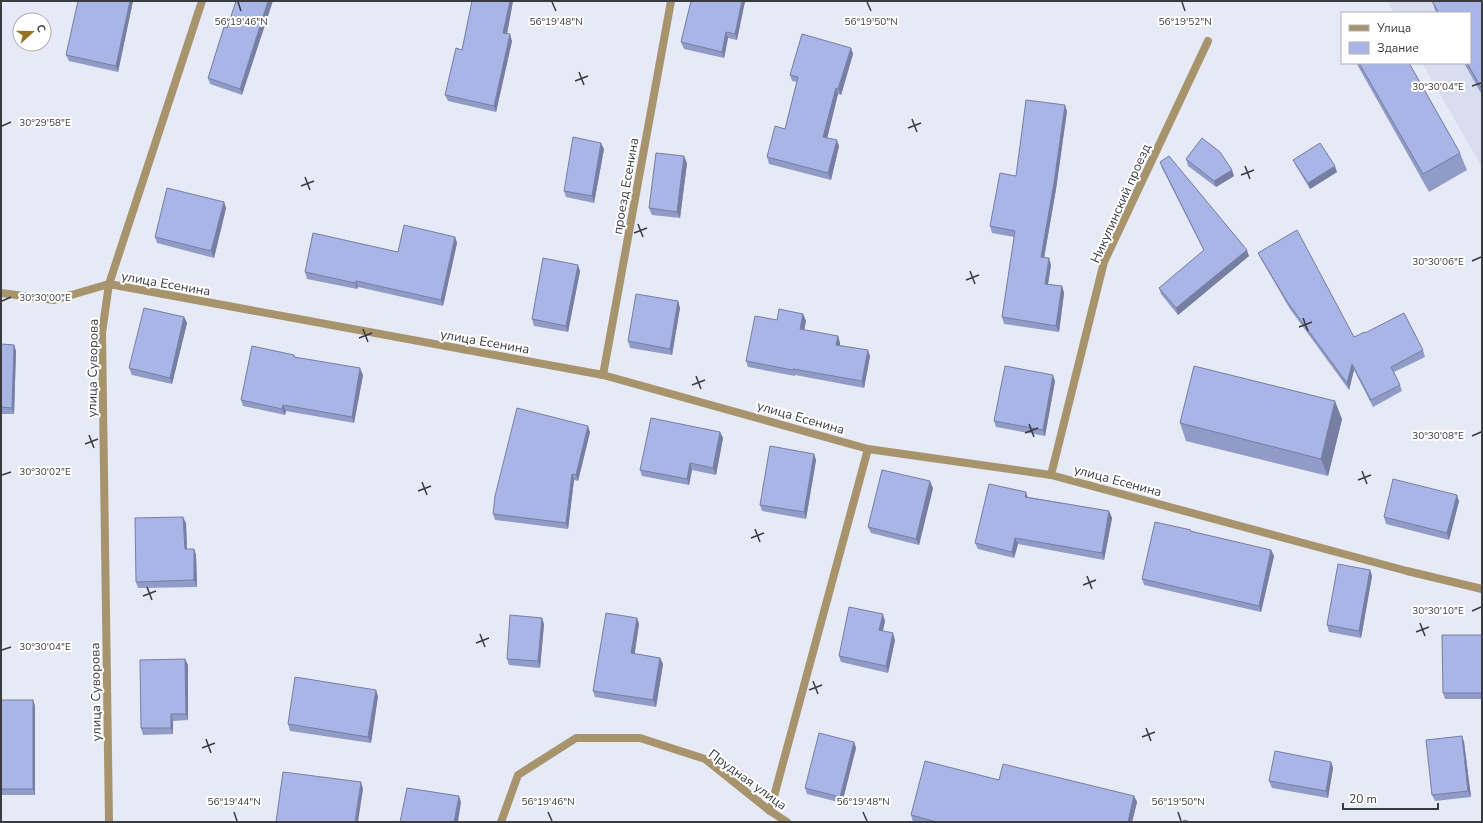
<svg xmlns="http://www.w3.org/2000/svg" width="1483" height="823" viewBox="0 0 1483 823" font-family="'Nunito Sans',sans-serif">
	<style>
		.built { fill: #d9ddf0 }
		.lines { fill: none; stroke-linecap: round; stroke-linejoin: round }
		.street { stroke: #a8946c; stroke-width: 8 }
		.wall { fill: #919bc7 }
		.shaded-wall { fill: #767ea2 }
		.building { fill: #a9b4e7; stroke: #767ea2 }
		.ticks { fill: none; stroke: #3a3b40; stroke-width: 1.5 }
		.labels { text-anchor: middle; stroke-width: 4; stroke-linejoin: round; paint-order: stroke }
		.street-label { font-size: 13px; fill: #3a3b40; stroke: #fff }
		.ticks-label { font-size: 10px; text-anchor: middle; fill: #3a3b40; stroke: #fff; stroke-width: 4; stroke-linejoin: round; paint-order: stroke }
	</style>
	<rect width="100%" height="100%" fill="#e6e9f6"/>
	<polygon class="built" points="1387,1 1482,1 1482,167 1422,63 1470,63 1470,13 1394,13"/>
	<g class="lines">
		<g class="street">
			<polyline points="1,293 54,300 109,284 603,375 868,449 1051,475 1407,571 1482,589"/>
			<polyline points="603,375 671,1"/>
			<polyline points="1051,475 1104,262 1208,41"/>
			<polyline points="770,811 868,449"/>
			<polyline points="109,822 102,333 109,284 202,1"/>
			<polyline points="501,822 518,775 576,738 640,738 705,759 770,811 787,822"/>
		</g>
	</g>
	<g class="wall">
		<polygon points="133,1 118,72 69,61 66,55"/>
		<polygon points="472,1 513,1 507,34 512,41 496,112 448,101 445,95 462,50"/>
		<polygon points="691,1 745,1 737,40 728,38 724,58 684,49 681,42"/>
		<polygon points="1432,1 1482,1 1482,95 1464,63 1470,63 1470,13 1436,13"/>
		<polygon points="224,27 242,95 210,84 208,78"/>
		<polygon points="851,48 853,54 841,95 838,94 827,138 839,146 831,180 769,164 767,157 785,129 797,82 792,81 790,75"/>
		<polygon points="1357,63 1409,63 1460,153 1467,170 1429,192 1358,66"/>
		<polygon points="1067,111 1056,189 1044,258 1051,265 1048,284 1062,286 1064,293 1059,332 1004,324 1002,317 1014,237 992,233 990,226 1016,176"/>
		<polygon points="604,149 594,203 566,197 564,191"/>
		<polygon points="1186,159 1234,176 1216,187 1188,166"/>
		<polygon points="1293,160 1337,172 1310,189 1296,166"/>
		<polygon points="1160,162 1249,256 1178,315 1161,294 1159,288 1204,251 1162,168"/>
		<polygon points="687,163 680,218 652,215 649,208"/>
		<polygon points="224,202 226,208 214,258 157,243 155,237"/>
		<polygon points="455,237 457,243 443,306 358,287 357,289 307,279 305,272 398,252"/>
		<polygon points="1258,253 1354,337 1365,333 1423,350 1425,357 1394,372 1400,385 1402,391 1373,407 1354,370 1349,390 1290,309 1261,259"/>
		<polygon points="580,271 568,332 534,326 532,319"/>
		<polygon points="678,301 680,308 672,355 630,348 628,341"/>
		<polygon points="803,314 806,321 804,330 838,336 840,343 840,345 870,356 864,388 795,375 795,376 748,367 746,361 777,320"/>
		<polygon points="184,317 187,323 172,384 132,375 129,368"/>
		<polygon points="1,344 14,345 16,351 14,414 1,414"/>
		<polygon points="294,355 295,357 363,375 354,423 286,411 285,415 243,406 241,400"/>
		<polygon points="1055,381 1045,436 996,427 994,421"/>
		<polygon points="1342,419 1328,476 1186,441 1180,423"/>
		<polygon points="590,432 578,481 574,480 568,529 495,520 493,514"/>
		<polygon points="720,432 723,438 716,475 692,470 689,485 642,476 640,470"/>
		<polygon points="814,454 816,460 806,519 762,511 760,505"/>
		<polygon points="933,488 919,545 871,533 868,527"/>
		<polygon points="1028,497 1109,511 1112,518 1104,560 1018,544 1014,558 978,549 975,543"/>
		<polygon points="1459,501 1449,540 1386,524 1384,517"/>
		<polygon points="186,523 187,549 194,549 196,555 197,587 138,588 136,582"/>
		<polygon points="1191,532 1271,550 1274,556 1261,612 1144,585 1142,579"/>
		<polygon points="1370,570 1372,576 1361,638 1329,632 1327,625"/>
		<polygon points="637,618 639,624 634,654 660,658 663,664 656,707 595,697 593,691"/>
		<polygon points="885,621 883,631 895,640 888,673 841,662 839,656"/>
		<polygon points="544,624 540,668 509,665 507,659"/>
		<polygon points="1482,635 1482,699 1445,699 1443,693"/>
		<polygon points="185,659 188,665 188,720 173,721 173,734 143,735 141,728"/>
		<polygon points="378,696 371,743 290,731 288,724"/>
		<polygon points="1,700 33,700 35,706 35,795 1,795"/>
		<polygon points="1462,736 1464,742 1471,797 1435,801 1432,795"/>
		<polygon points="854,742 856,748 842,803 807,794 805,788"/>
		<polygon points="1331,762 1333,768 1328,798 1272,788 1269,781"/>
		<polygon points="999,780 1134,796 1137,802 1132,822 913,822 911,815"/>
	</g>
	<g class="shaded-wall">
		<polygon points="130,1 133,1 118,72 116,66"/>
		<polygon points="268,1 273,1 242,95 240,89"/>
		<polygon points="510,1 513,1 506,39 503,33"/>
		<polygon points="742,1 745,1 737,40 735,34"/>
		<polygon points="726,32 728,38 724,58 722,52"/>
		<polygon points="510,34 512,41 496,112 494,106"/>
		<polygon points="851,48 853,54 841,95 838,89"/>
		<polygon points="836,88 838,94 826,143 823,137"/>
		<polygon points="1065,105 1067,111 1056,189 1043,264 1041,257"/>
		<polygon points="837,140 839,146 831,180 828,173"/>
		<polygon points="601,143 604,149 594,203 592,196"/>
		<polygon points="684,156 687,163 680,218 677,212"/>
		<polygon points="1335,166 1337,172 1310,189 1308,183"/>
		<polygon points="1232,170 1234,176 1216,187 1214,181"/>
		<polygon points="224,202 226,208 214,258 211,251"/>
		<polygon points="455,237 457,243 443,306 441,300"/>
		<polygon points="1247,250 1249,256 1178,315 1176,308"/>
		<polygon points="1049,258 1051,265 1047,290 1045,284"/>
		<polygon points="578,265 580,271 568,332 566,326"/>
		<polygon points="356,281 358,287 357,289 355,283"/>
		<polygon points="1062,286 1064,293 1059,332 1056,326"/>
		<polygon points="678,301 680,308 672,355 670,349"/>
		<polygon points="803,314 806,321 803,336 800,329"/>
		<polygon points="184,317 187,323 172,384 170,378"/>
		<polygon points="838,336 840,343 839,351 836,345"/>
		<polygon points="14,345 16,351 14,414 12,408"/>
		<polygon points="868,350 870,356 864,388 862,381"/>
		<polygon points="1352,364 1354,370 1349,390 1347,383"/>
		<polygon points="360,368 363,375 354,423 352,417"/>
		<polygon points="1053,375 1055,381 1045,436 1043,430"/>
		<polygon points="1335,401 1342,419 1328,476 1321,459"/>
		<polygon points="283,405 286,411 285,415 282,409"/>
		<polygon points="588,426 590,432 578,481 576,475"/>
		<polygon points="720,432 723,438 716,475 713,468"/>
		<polygon points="814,454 816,460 806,519 804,512"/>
		<polygon points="690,463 692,470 689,485 687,479"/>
		<polygon points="572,474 574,480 568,529 566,523"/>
		<polygon points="930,481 933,488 919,545 916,539"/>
		<polygon points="1026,492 1028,498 1025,497"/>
		<polygon points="1457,495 1459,501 1449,540 1447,533"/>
		<polygon points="1109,511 1112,518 1104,560 1102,553"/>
		<polygon points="183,517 186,523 187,555 185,549"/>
		<polygon points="1015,538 1018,544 1014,558 1012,552"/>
		<polygon points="194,549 196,555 197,587 194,580"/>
		<polygon points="1271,550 1274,556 1261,612 1259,606"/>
		<polygon points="1370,570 1372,576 1361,638 1359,631"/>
		<polygon points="883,614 885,621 881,637 879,630"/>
		<polygon points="542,618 544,624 540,668 538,661"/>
		<polygon points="637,618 639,624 634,659 631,653"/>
		<polygon points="893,633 895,640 888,673 886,666"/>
		<polygon points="660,658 663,664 656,707 653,700"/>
		<polygon points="185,659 188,665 188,720 186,714"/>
		<polygon points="376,690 378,696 371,743 368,737"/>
		<polygon points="33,700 35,706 35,795 33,789"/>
		<polygon points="171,714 173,721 173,734 171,728"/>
		<polygon points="1462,736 1464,742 1471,797 1468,791"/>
		<polygon points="854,742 856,748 842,803 840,797"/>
		<polygon points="1331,762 1333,768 1328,798 1326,791"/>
		<polygon points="361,782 363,789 358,822 355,822"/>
		<polygon points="459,796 461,802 458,822 454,822"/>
		<polygon points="1134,796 1137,802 1132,822 1128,822"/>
	</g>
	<g class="building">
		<polygon points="78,1 130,1 116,66 66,55"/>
		<polygon points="236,1 268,1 240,89 208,78 224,27 227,28"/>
		<polygon points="472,1 510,1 503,33 510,34 494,106 445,95 456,48 462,50"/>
		<polygon points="691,1 742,1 735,34 726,32 722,52 681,42"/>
		<polygon points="1432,1 1482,1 1482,89 1467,63 1470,63 1470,13 1439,13"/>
		<polygon points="802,34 851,48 838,89 836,88 823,137 837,140 828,173 767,157 775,126 785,129 798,77 790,75"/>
		<polygon points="1359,63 1409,63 1460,153 1423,174"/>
		<polygon points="1026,100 1065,105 1054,183 1041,257 1049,258 1045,284 1062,286 1056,326 1002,317 1015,231 990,226 1000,173 1016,176"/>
		<polygon points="573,137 601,143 592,196 564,191"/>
		<polygon points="1202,138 1220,152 1232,170 1214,181 1186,159"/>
		<polygon points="1320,143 1335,166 1308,183 1293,160"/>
		<polygon points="656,153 684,156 677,212 649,208"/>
		<polygon points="1169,156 1247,250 1176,308 1159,288 1204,250 1160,162"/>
		<polygon points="167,188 224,202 211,251 155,237"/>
		<polygon points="404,225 455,237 441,300 356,281 355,283 305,272 313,233 398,252"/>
		<polygon points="1297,230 1354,337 1365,332 1365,333 1404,313 1423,350 1391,367 1400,385 1371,400 1352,364 1347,383 1288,303 1258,253"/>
		<polygon points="543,258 578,265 566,326 532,319"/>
		<polygon points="636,294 678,301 670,349 628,341"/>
		<polygon points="144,308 184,317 170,378 129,368"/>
		<polygon points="779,309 803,314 800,329 838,336 836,345 868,350 862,381 793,369 792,370 746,361 755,316 777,320"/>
		<polygon points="1,344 14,345 12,408 1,407"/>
		<polygon points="252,346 294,355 294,357 360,368 352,417 283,405 282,409 241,400"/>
		<polygon points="1005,366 1053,375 1043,430 994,421"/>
		<polygon points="1194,366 1335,401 1321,459 1180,423"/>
		<polygon points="517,408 588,426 576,475 572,474 566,523 493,514 495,496"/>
		<polygon points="651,418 720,432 713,468 690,463 687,479 640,470"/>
		<polygon points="770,446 814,454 804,512 760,505"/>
		<polygon points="882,470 930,481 916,539 868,527"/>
		<polygon points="1393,479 1457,495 1447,533 1384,517"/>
		<polygon points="989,484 1026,492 1025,497 1109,511 1102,553 1015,538 1012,552 975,543"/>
		<polygon points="183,517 185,549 194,549 194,580 136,582 135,518"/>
		<polygon points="1155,522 1191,530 1190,531 1271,550 1259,606 1142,579"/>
		<polygon points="1338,564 1370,570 1359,631 1327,625"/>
		<polygon points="849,607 883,614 879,630 893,633 886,666 839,656"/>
		<polygon points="606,613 637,618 631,653 660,658 653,700 593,691"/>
		<polygon points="510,615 542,618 538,661 507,659"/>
		<polygon points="1442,635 1482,635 1482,693 1443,693"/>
		<polygon points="185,659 186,714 171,714 171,728 141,728 140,660"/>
		<polygon points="295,677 376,690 368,737 288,724"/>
		<rect x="1" y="700" width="32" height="89"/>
		<polygon points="819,733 854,742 840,797 805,788"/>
		<polygon points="1462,736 1468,791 1432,795 1426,740"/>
		<polygon points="1275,751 1331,762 1326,791 1269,781"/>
		<polygon points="925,761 999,780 1003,764 1134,796 1128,822 937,822 911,815"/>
		<polygon points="283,772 361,782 355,822 276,822"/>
		<polygon points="407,788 459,796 454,822 400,822"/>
		<polygon points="1184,820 1191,822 1183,822"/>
	</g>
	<path class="ticks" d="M238 2 241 11M552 2 556 11M867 2 871 11M1182 2 1185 11M579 72 584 85M575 81 588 76M1472 86 1481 83M912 119 917 132M2 126 11 122M908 128 921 123M1245 166 1250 179M1241 175 1254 170M305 177 310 190M301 186 314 181M638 224 643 237M634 233 647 228M1472 261 1481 257M970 271 975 284M966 280 979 275M2 301 11 297M1303 318 1308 331M1299 327 1312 322M363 329 368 342M359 338 372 333M696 376 701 389M692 385 705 380M1029 424 1034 437M1025 433 1038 428M89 435 94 448M1472 436 1481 432M85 444 98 439M1362 471 1367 484M2 475 11 472M1358 480 1371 475M422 482 427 495M418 491 431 486M755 529 760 542M751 538 764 533M1087 576 1092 589M1083 585 1096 580M147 587 152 600M143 596 156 591M1472 611 1481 607M1420 623 1425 636M1416 632 1429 627M480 634 485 647M476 643 489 638M2 650 11 647M813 681 818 694M809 690 822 685M1146 728 1151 741M1142 737 1155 732M206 739 211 753M202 748 215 743M234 812 237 821M548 812 552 821M863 812 867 821M1178 812 1181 821"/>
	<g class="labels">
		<g class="street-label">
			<text transform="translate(625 186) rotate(-80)" y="5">проезд Есенина</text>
			<text transform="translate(1120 203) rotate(-66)" y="5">Никулинский проезд</text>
			<text transform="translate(166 283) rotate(10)" y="5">улица Есенина</text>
			<text transform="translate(485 341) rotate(10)" y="5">улица Есенина</text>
			<text transform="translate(92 368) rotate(-89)" y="5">улица Суворова</text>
			<text transform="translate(801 417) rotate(16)" y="5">улица Есенина</text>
			<text transform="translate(1118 480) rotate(15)" y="5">улица Есенина</text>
			<text transform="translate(95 692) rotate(-91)" y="5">улица Суворова</text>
			<text transform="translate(748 779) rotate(36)" y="5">Прудная улица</text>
		</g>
	</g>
	<g class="ticks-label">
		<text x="241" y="25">56°19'46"N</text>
		<text x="556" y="25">56°19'48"N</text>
		<text x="871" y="25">56°19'50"N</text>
		<text x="1185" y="25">56°19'52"N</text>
		<text x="1438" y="90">30°30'04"E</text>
		<text x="45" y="126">30°29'58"E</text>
		<text x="1438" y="265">30°30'06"E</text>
		<text x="45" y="301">30°30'00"E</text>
		<text x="1438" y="439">30°30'08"E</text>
		<text x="45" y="475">30°30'02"E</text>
		<text x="1438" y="614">30°30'10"E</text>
		<text x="45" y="650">30°30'04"E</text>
		<text x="234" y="805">56°19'44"N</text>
		<text x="548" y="805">56°19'46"N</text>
		<text x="863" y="805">56°19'48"N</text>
		<text x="1178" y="805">56°19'50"N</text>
	</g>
	<rect width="1483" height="823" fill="none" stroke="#3a3b40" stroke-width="4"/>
	<rect x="1341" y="12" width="130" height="52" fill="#ffffff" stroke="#b0b1b3"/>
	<rect x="1349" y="25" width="20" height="6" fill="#a8946c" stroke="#b0b1b3"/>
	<text x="1377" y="32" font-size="12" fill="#3a3b40">Улица</text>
	<rect x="1349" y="42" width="20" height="12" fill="#a9b4e7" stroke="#b0b1b3"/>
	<text x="1377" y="52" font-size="12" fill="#3a3b40">Здание</text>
	<g transform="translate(32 32) rotate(69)"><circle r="19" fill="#ffffff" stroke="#b0b1b3"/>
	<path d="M0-3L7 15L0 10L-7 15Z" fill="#98731d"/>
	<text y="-6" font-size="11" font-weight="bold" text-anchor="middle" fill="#3a3b40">С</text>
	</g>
	<path d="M1343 803v6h95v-6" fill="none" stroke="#3a3b40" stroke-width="2"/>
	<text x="1349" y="803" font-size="12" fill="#3a3b40" stroke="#ffffff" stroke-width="3" paint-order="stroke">20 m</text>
</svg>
